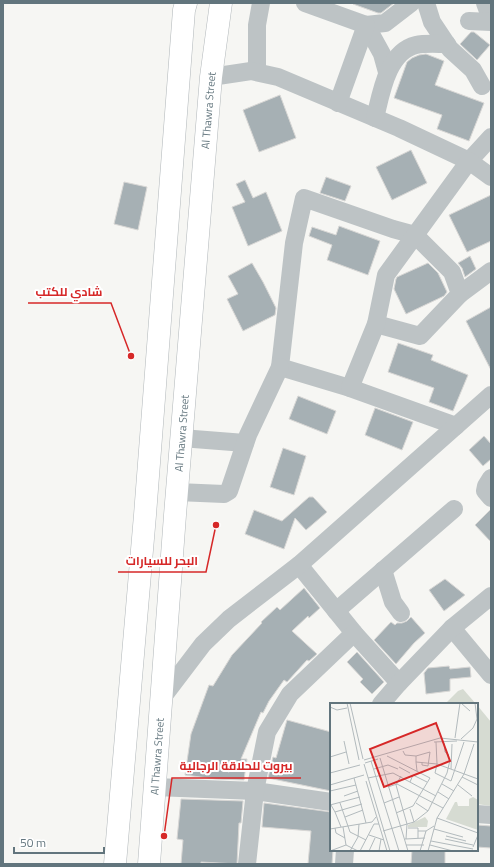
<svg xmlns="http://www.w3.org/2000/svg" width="494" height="867" viewBox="0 0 494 867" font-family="'Titillium Web',Cairo,sans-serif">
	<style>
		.green { fill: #d6dbd2 }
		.building { fill: #a6b0b4; stroke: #d8d7d5 }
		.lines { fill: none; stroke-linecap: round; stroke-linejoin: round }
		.major-casing { stroke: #b1b7ba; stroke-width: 23 }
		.minor { stroke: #bdc3c5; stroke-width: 18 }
		.major { stroke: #fff; stroke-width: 22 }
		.labels { text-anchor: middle; stroke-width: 4; stroke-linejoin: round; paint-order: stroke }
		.street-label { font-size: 11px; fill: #62757d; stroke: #fff }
		.inset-road { fill: none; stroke: #b2babd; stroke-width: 1 }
		.view { fill: #d62828; fill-opacity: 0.15; stroke: #d62828; stroke-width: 2 }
		.inset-edge { fill: none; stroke: #62757d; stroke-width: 2 }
		.leader { fill: none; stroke: #d62828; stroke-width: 1.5 }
		.callout-dot { fill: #d62828; stroke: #fff; stroke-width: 1.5 }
		.callout-label { font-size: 12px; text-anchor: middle; font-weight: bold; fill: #d62828; stroke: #fff; stroke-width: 4; stroke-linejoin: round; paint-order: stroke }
	</style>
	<rect width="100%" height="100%" fill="#f6f6f3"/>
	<g class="green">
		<polygon points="463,689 476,704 445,704 458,691"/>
		<polygon points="477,705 491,722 491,806 477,804"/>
	</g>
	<g class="building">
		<polygon points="354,3 394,3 381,13 378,13 353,4"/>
		<polygon points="471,32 474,32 490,45 477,60 460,44"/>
		<polygon points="426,54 444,61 435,85 484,103 469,141 437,129 442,115 394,98 407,62 412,58 419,55"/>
		<polygon points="280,95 296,138 259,152 243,110"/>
		<polygon points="411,150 427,183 392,200 376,167"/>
		<polygon points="326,177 351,186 345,201 320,193"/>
		<polygon points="245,180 253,198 266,192 282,231 248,246 232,207 245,202 236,184"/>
		<polygon points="124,182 147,187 138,230 114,224"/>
		<polygon points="491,195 491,241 467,252 449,215"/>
		<polygon points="339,226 380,241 368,275 327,260 332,245 309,236 312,227 336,235"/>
		<polygon points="470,256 476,269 465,277 462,268 458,263"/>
		<polygon points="252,263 263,282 276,308 275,315 243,331 227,299 238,294 228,276"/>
		<polygon points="428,263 438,273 447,292 444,296 406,314 394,289 396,279 397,277"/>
		<polygon points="491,307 491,370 466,321"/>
		<polygon points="398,343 433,355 431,360 468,375 453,411 429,402 434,388 388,372"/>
		<polygon points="298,396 336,411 327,434 289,419"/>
		<polygon points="375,408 413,422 402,450 365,435"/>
		<polygon points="484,436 491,444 491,459 483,466 469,450"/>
		<polygon points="283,448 306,456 294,495 270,487"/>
		<polygon points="309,497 313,497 327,512 306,530 295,518 284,549 245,534 254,510 282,521"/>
		<polygon points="491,509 491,542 475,525"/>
		<polygon points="445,579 465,595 444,611 429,590"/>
		<polygon points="304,588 320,608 309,618 308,616 292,631 317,654 309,661 307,660 287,682 284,680 269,701 263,713 261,712 241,759 247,759 244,780 216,779 185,775 191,734 209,685 213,686 232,655 262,623 261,622 277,607 280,610"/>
		<polygon points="411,617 425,633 414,643 396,664 374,640 391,622 395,625 397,623 402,623 407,621"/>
		<polygon points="357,652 384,682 372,694 360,682 363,679 347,662"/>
		<polygon points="449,666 450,669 470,667 471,677 450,679 450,691 426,694 424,673 428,668"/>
		<polygon points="287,720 331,732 331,791 268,778 273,757 276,758"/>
		<polygon points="181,799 243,801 241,823 239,823 237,864 201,862 201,864 181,864 183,840 177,839"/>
		<polygon points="264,803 331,812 331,850 333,850 332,864 308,864 311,831 262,827"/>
		<polygon points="477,825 491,826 491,848 477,847"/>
		<polygon points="412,850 445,851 445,864 411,864"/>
	</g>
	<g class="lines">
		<defs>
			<g id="major">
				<polyline points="115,864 145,515 184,10 186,3"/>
				<path id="s1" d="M149 864 175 515 211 77 221 3"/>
			</g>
		</defs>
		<use href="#major" class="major-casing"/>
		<g class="minor">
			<polyline points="305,3 366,25 385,23 411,3"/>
			<polyline points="426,3 432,22 450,49 473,70 482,86"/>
			<polyline points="485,3 491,19"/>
			<polyline points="469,21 491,22"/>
			<polyline points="366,25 382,54 387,72"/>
			<polyline points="257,72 257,25 261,3"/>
			<polyline points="211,77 251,71 278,77 399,128 469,161 491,137"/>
			<polyline points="338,103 366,25"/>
			<path d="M375 118C381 94 387 52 416 45 425 43 437 44 447 44"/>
			<polyline points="460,294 491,271"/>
			<polyline points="350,388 280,367 294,243 304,198 393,229 415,235 452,272 460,294 420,336 376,324"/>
			<polyline points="456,426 350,388 376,324 386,275 469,161 491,177"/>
			<polyline points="181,438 245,443"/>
			<polyline points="491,478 486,486 485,491 491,498"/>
			<polyline points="177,492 224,494 229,491 248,435 280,367"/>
			<polyline points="299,565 354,633 399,683"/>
			<polyline points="383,570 393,602 401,613"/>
			<polyline points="336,611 454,509"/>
			<polyline points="452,628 491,675"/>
			<polyline points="162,698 203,644 229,619 299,565 491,395"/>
			<polyline points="381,704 399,683 452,628 491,596"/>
			<polyline points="155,787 255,791 331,802"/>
			<polyline points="477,814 491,815"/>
			<polyline points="247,864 255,791 267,732 290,694 354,633"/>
			<polyline points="344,864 345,850"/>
		</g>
		<use href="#major" class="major"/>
	</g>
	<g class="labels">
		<g class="street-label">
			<text dy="4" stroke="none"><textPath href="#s1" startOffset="756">Al Thawra Street</textPath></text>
			<text dy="4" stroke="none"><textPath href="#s1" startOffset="432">Al Thawra Street</textPath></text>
			<text dy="4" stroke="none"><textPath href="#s1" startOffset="108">Al Thawra Street</textPath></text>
		</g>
	</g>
	<g transform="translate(330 703)">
		<rect width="148" height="148" fill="#f6f6f3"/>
		<path d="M143 94 148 97V127L116 116 125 99H127L128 103H139V96ZM95 114 98 118 97 124H78V122Z" fill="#d6dbd2"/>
		<path class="inset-road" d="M17 0 29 57M20 0 33 56M131 0 140 8M0 4 7 7 17 5M125 35 130 0M131 36 143 25 147 16 145 0M14 38 19 61M104 39 127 38M106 39 107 61 148 76M114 40 115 49 119 52M73 48 75 52 86 53M57 53 100 75 83 103 66 110M0 54 16 49M50 55 78 148M34 57 110 35 148 39M41 58 69 148M86 59V53L100 49 98 63 92 62V59M35 60 48 56M34 61 60 148M69 64 80 70M44 66 58 62 68 66M121 66 122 41M87 68 86 59 107 61 105 70 121 78 134 39M0 70 30 62M71 73 66 82 77 121 76 136M132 74 148 82M24 75 36 120M38 75 63 70 106 93M36 78 57 148M80 79 83 72 97 79M112 81 124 88M0 82 34 72M128 82 142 93M58 84 67 81 113 105M0 88 26 82M108 89 119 96M14 93 28 88M10 100 20 129 36 137M54 100 69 94M86 100 98 108M0 102 30 94M1 102 5 109 32 101M80 106 84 119M5 109 11 124M15 114 33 107M107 115 148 130M13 124 16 142M5 125 6 130 15 135M78 125H88V135M0 126 42 119 46 114M104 126 133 134M53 128 84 119 98 108 117 70 120 57M88 128H96L104 123M39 132 54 137M116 133 136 138M75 136 95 135M115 136 143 142M101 138 143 146M76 142H94M100 142 123 148M143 144 148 132M0 148 16 142 28 148M20 148 28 134 29 121M30 148 44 121H49M39 148 45 135M49 148 51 136M90 148 96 128M98 148 107 115 134 71 144 41"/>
		<path class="view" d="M106 20 120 58 54 84 40 46Z"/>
		<rect width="148" height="148" class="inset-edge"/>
	</g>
	<path class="leader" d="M131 356L111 303H28M216 525L206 572H118M164 836L172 778H301"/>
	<g class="callout-dot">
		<circle cx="131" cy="356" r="4"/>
		<circle cx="216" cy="525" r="4"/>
		<circle cx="164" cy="836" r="4"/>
	</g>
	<g class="callout-label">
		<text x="69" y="296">شادي للكتب</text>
		<text x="162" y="565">البحر للسيارات</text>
		<text x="236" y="770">بيروت للحلاقة الرجالية</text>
	</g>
	<rect width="494" height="867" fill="none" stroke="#62757d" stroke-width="8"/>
	<path d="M14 847v6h90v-6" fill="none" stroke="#62757d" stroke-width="2"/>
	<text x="20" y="847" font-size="12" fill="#62757d" stroke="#ffffff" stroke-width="3" paint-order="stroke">50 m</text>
</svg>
